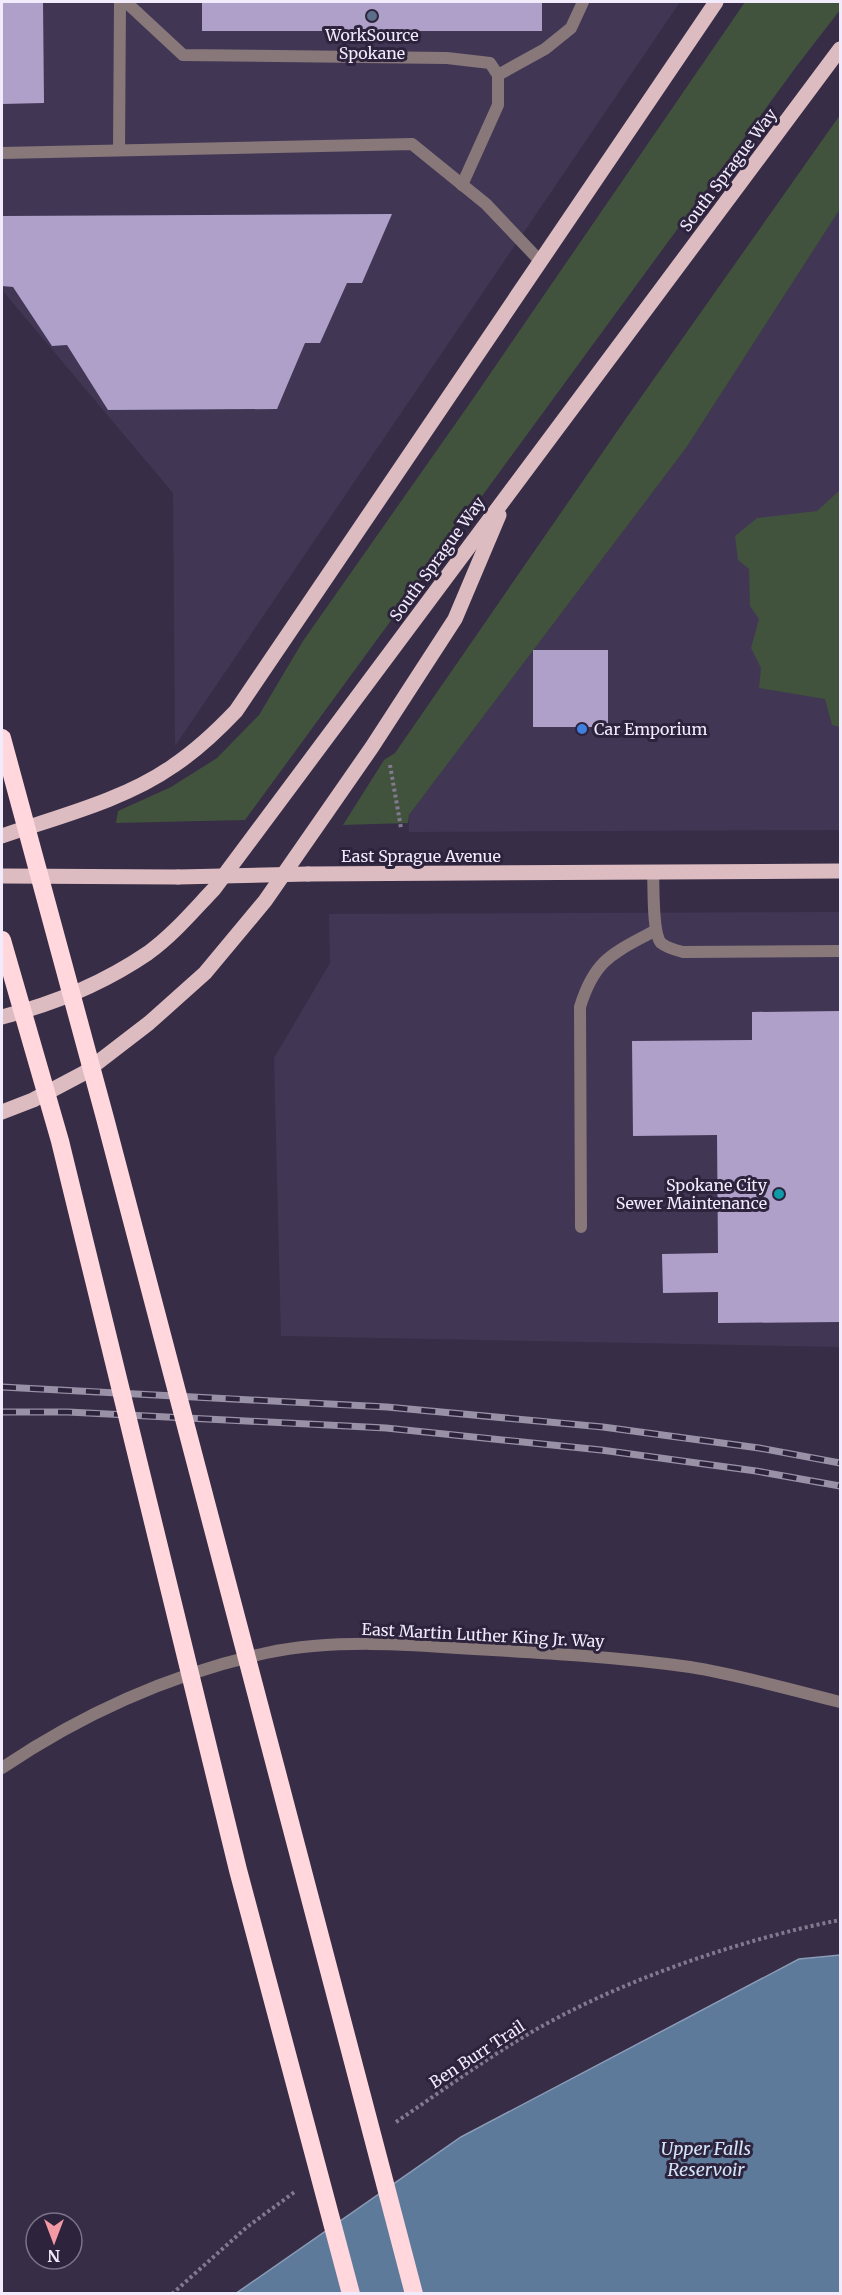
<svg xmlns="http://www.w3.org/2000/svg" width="842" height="2295" viewBox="0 0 842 2295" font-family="Merriweather,serif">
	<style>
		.built { fill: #423655 }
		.green { fill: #41523d }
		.water { fill: #5e7a9a; stroke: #8a9cb7; stroke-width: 1.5 }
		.building { fill: #aea0c8 }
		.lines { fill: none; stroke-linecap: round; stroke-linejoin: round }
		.path { stroke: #837a90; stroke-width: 4; stroke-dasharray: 3 3; stroke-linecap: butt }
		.service { stroke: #88787a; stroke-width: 12 }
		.tertiary { stroke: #88787a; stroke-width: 12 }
		.primary { stroke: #ddbcc1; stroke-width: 15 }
		.rail-casing { stroke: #9991a6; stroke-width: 7 }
		.rail { stroke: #2d233c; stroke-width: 4.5; stroke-dasharray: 14; stroke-linecap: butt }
		.primary-bridge { stroke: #ddbcc1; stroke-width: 15 }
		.motorway-bridge { stroke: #ffd7dd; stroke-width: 18 }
		.service-dot { fill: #5c6f8a; stroke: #2d233c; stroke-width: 2 }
		.shop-dot { fill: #3f7fe0; stroke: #2d233c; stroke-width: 2 }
		.culture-dot { fill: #0f9aa8; stroke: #2d233c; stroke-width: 2 }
		.labels { text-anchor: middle; stroke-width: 6; stroke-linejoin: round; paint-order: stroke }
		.poi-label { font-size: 16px; fill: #f1ebfc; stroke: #2d233c }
		.street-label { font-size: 16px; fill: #f1ebfc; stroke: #2d233c }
		.water-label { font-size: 18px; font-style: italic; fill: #d1e4f9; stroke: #2d233c }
	</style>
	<rect width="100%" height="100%" fill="#372d46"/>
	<g class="built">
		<polygon points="2,2 680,2 175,746 173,493 2,290"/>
		<polygon points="840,209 840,830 409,832 409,815 686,448"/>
		<polygon points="840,912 840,1347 281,1336 274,1058 330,963 329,914"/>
	</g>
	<g class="green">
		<polygon points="745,2 840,2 840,10 796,67 245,820 116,823 118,811 171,787 217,758 259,715 303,641 470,403"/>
		<polygon points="840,115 840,209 686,448 409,815 408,823 343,825 384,760 395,753 627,417"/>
		<polygon points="840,490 840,727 832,725 825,699 759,688 761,668 751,648 759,619 750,606 749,569 738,560 735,536 757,518 817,511"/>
	</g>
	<polygon class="water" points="840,1955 840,2293 235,2294 461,2137 799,1959"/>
	<g class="building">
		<polygon points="2,2 43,2 44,103 2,104"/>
		<rect x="202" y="2" width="340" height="29"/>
		<polygon points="392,214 362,283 347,283 320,343 305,343 277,409 108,410 67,345 52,346 13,287 2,286 2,216"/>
		<rect x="533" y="650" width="75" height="77"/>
		<polygon points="840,1011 840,1322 718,1323 718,1292 663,1293 662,1254 718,1253 717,1135 633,1136 632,1041 752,1040 752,1012"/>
	</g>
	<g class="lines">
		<g class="path">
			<polyline points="390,765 401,828"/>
			<path d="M396 2122C439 2093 481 2062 525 2036 615 1982 738 1940 840 1920"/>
			<polyline points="172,2294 247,2227 296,2191"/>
		</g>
		<g class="service">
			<polyline points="126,2 183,55 447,58 490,63 498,75 498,105 462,185"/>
			<polyline points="498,75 545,49 571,28 583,2"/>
			<polyline points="119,150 120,2"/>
			<polyline points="2,153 412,144 486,204 541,262"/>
			<path d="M653 872C654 887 652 933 661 943 667 948 675 950 683 952L840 951"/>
			<path d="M581 1227 580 1007C595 958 614 953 656 930"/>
		</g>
		<path class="tertiary" d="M2 1768C82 1714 171 1674 266 1653 333 1639 406 1644 474 1649 546 1653 618 1657 690 1667 741 1675 791 1690 840 1702"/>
		<g class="primary">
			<path d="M2 836C57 817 125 800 173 766 197 750 217 731 236 711L716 2"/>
			<polyline points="308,874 840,871"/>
			<polyline points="2,876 178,877"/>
			<path d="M2 1017C53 1004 104 983 148 953 173 935 193 911 214 889L840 49"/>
			<polyline points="2,1112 33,1100 84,1073 149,1023 205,973 265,901 372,747 455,619 499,515"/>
		</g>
		<defs>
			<g id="rail">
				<polyline points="2,1387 387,1407 603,1427 759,1448 840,1463"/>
				<polyline points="2,1412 68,1412 386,1428 601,1450 756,1471 840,1486"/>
			</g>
		</defs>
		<use href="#rail" class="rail-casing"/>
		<use href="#rail" class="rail"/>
		<polyline class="primary-bridge" points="178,877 308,874"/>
		<g class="motorway-bridge">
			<polyline points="2,738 105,1118 414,2294"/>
			<polyline points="2,940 60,1141 238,1870 351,2294"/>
		</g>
	</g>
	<circle class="service-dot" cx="372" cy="16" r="6"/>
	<circle class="shop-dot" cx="582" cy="729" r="6"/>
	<circle class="culture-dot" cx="779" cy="1194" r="6"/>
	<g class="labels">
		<g class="poi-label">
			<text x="372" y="41">WorkSource<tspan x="372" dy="18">Spokane</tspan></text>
			<text x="594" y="735" text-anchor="start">Car Emporium</text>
			<text x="767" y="1191" text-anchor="end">Spokane City<tspan x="767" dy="18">Sewer Maintenance</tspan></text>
		</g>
		<g class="street-label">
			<text transform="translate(728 170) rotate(-53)" y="6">South Sprague Way</text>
			<text transform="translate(437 559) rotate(-54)" y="6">South Sprague Way</text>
			<text x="421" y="862">East Sprague Avenue</text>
			<text transform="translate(483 1635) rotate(3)" y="6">East Martin Luther King Jr. Way</text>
			<text transform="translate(477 2054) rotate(-33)" y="6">Ben Burr Trail</text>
		</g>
		<g class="water-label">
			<text x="706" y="2155">Upper Falls<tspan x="706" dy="21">Reservoir</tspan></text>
		</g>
	</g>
	<rect width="842" height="2295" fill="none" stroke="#f1ebfc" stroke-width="6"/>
	<g transform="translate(54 2241) rotate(180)"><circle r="28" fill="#2d233c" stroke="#7b7389" stroke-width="1.5"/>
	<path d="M0-4.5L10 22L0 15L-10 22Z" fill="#f49aa5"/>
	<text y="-9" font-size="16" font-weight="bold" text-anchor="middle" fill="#f1ebfc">N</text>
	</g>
</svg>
